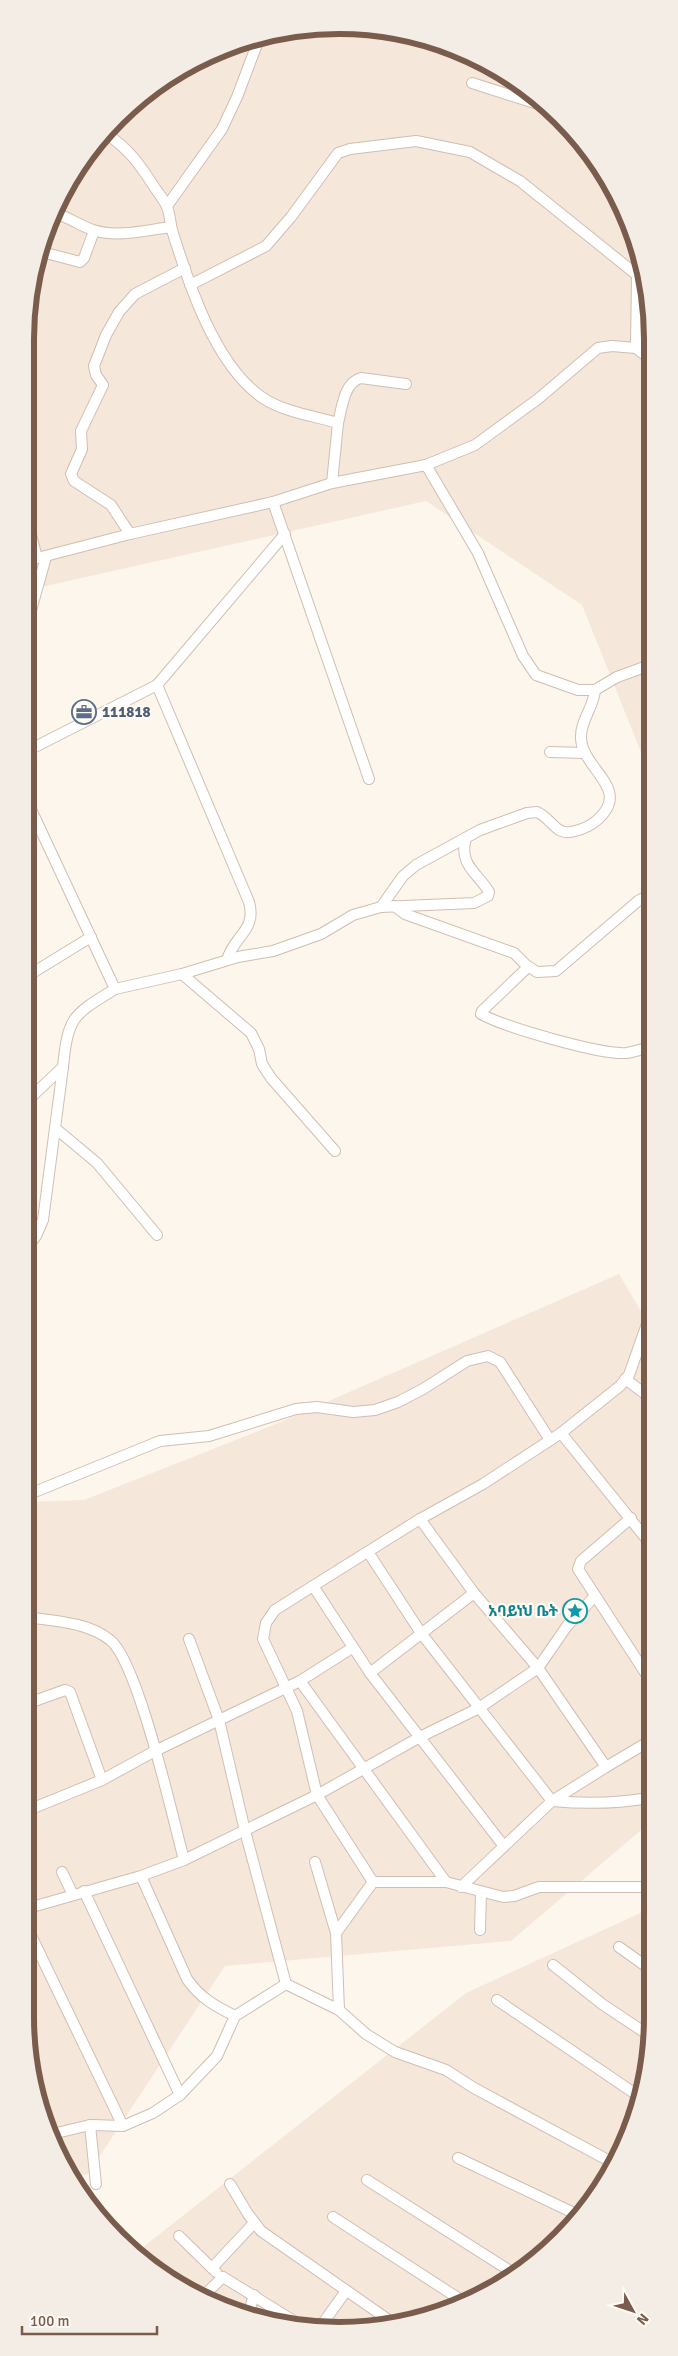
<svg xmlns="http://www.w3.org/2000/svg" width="678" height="2356" viewBox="0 0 678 2356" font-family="Signika,'Noto Sans Ethiopic',sans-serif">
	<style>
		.residential { fill: #f5e8da }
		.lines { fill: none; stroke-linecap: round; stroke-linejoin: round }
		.minor-casing { stroke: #d1beb0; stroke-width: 12 }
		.minor { stroke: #fff; stroke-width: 10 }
		.labels { text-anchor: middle; stroke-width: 4.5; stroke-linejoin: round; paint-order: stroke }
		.service-label { font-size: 15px; font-weight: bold; fill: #4e5e75; stroke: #fffaf3; text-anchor: start }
		.culture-label { font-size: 15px; font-weight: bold; fill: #0d838f; stroke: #fffaf3; text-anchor: end }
		.rim { fill: none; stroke: #7a5c4d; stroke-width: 6 }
	</style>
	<rect width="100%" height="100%" fill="#fdf6ec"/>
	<g class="residential">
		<polygon points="277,31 400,31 496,67 575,132 621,200 650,298 649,772 582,605 426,501 37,588 30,588 31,278 78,165 164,78"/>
		<polygon points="619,1274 648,1323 647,1825 511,1941 225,1966 88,2174 73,2176 49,2137 25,2017 27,1502 84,1500 276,1424"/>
		<polygon points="647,1910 647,2078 611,2174 530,2266 421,2320 318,2330 200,2298 138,2251 466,1993"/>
	</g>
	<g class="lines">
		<defs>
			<g id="minor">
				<polyline points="472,83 544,106"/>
				<path d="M108 135C130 150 140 165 155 188 159 194 165 201 167 207 170 214 170 222 172 230 188 282 215 366 263 398 284 412 314 416 338 423L332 483"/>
				<polyline points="167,206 222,129 237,97 259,39"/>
				<path d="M57 214C70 218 81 226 93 230 117 238 147 230 171 227"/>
				<polyline points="42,252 80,262 84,258 94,231"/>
				<polyline points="641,267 637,275 636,348 650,359"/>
				<polyline points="190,285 266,246 291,217 338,153 350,149 416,141 470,152 520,181 637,275"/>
				<path d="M338 423C342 408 344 382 361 378L406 384"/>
				<polyline points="426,465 478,553 523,656 536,675 578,690 595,690 617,677 650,665"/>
				<polyline points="273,502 369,779"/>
				<polyline points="30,531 37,558"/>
				<polyline points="130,534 111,505 74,481 71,474 82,449 81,431 103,385 96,375 94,366 106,335 119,312 135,294 185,268"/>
				<polyline points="30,560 130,534 273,502 332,483 426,465 475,445 538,399 598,348 612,346 636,348"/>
				<polyline points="30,614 46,557"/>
				<path d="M157 685 249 902C257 931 234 935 227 960"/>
				<polyline points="29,750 157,685 285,534"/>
				<polyline points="550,752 585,753"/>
				<path d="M29 805 115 989 182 974 238 957 273 951 321 934 353 915 381 907 474 903 488 896 489 892C478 873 458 865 466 838"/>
				<polyline points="394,906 405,914 514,953 526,965 537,972 556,971 638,901 649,895"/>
				<path d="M381 907 403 876 416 865 480 830 527 813 537 812C553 819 555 837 575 831 583 829 590 826 596 821 634 789 582 770 581 738 580 721 594 707 595 690"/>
				<path d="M528 967 482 1011 481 1014C504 1027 601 1055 626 1053 634 1052 642 1049 649 1047"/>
				<polyline points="182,974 251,1033 259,1049 262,1064 271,1078 335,1151"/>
				<polyline points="29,975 91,937"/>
				<path d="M28 1100 63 1067C68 1016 73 1015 115 989"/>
				<polyline points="55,1128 97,1163 157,1235"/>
				<polyline points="28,1246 36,1236 43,1220 63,1067"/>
				<polyline points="625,1379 648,1396"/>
				<polyline points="561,1433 648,1541"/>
				<polyline points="27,1495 160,1441 209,1436 296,1409 317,1407 353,1412 375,1410 398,1402 423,1389 467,1361 488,1356 500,1362 550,1440"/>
				<polyline points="631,1518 581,1561 578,1569 648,1677"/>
				<polyline points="420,1519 474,1593 538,1668 606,1767 552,1801 461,1887"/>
				<polyline points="641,1532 648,1523"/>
				<path d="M368 1552 421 1633 552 1801C585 1804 615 1804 648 1798"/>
				<polyline points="313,1586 275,1610 266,1623 263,1639 297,1711 317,1795 373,1882 336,1933 339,2010"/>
				<path d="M26 1617C54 1621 88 1622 110 1640 138 1661 173 1819 184 1860"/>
				<polyline points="189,1639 219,1720 245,1831 286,1984 339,2010 366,2034 395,2052 446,2070 474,2088 615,2164"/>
				<polyline points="370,1673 474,1593"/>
				<polyline points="300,1681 446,1882"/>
				<polyline points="26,1704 65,1690 70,1692 102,1780"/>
				<polyline points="606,1767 648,1742"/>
				<polyline points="26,1811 102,1780 155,1751 300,1681 352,1648"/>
				<polyline points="503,1845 370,1673 313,1586 420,1519 483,1484 561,1433 620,1386 629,1375 648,1321"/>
				<polyline points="315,1862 336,1933"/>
				<polyline points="62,1872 73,1895"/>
				<path d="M141 1876 187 1979C200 1998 215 2006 235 2016"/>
				<polyline points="373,1882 446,1882 503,1897 514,1896 539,1887 647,1887"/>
				<polyline points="84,1891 180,2095"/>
				<polyline points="25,1909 141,1876 184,1860 317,1795 420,1737 479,1708 538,1668 567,1626 595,1596"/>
				<polyline points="25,1923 123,2126"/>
				<polyline points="480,1930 481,1892"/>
				<polyline points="619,1947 647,1967"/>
				<polyline points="553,1965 602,2004 647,2034"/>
				<polyline points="497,2000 640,2097"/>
				<polyline points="90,2125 96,2184"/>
				<polyline points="48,2135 90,2125 123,2126 153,2113 180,2095 217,2056 235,2016 286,1984"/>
				<polyline points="458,2158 576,2214"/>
				<polyline points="367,2180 515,2274"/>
				<polyline points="230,2184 248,2214 261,2231 393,2323"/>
				<polyline points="333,2217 461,2300"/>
				<polyline points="179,2236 216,2272"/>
				<polyline points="212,2268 254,2223"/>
				<polyline points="200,2299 223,2277 302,2326"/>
				<polyline points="249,2312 254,2295"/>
				<polyline points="318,2330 346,2291"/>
			</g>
		</defs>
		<use href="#minor" class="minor-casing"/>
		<use href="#minor" class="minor"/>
	</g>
	<defs>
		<symbol id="office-ring" viewBox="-11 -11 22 22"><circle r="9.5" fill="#fffaf3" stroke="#5c6f8a" stroke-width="1.5"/><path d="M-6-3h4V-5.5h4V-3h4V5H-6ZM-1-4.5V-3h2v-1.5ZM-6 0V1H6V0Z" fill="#5c6f8a"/></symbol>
		<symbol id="sight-ring" viewBox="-11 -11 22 22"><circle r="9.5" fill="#fffaf3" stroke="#0f9aa8" stroke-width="1.5"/><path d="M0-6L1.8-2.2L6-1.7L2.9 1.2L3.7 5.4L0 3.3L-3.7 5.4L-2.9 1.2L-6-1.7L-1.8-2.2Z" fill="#0f9aa8"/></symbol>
	</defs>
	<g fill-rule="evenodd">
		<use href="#office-ring" x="70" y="698" width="28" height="28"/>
		<use href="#sight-ring" x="561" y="1597" width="28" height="28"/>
	</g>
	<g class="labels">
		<g class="service-label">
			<text x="102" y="717">111818</text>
		</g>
		<g class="culture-label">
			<text x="558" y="1616">አባይነህ ቤት</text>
		</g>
	</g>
	<path d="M0 0H678V2356H0ZM339 34H339A305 305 0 0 1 644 339V2017A305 305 0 0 1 339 2322H339A305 305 0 0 1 34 2017V339A305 305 0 0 1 339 34Z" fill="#f4ede6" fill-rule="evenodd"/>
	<path class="rim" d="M339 34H339A305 305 0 0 1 644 339V2017A305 305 0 0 1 339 2322H339A305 305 0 0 1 34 2017V339A305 305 0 0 1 339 34Z"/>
	<g transform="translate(633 2311) rotate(130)" stroke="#fffaf3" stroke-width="4" paint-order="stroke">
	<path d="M0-4L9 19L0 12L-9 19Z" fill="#7a5c4d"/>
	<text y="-8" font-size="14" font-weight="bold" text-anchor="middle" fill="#7a5c4d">N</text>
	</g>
	<path d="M22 2326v8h135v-8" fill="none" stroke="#7a5c4d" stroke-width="2.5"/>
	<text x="30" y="2326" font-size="15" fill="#7a5c4d" stroke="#fffaf3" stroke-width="4" paint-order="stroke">100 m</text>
</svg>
